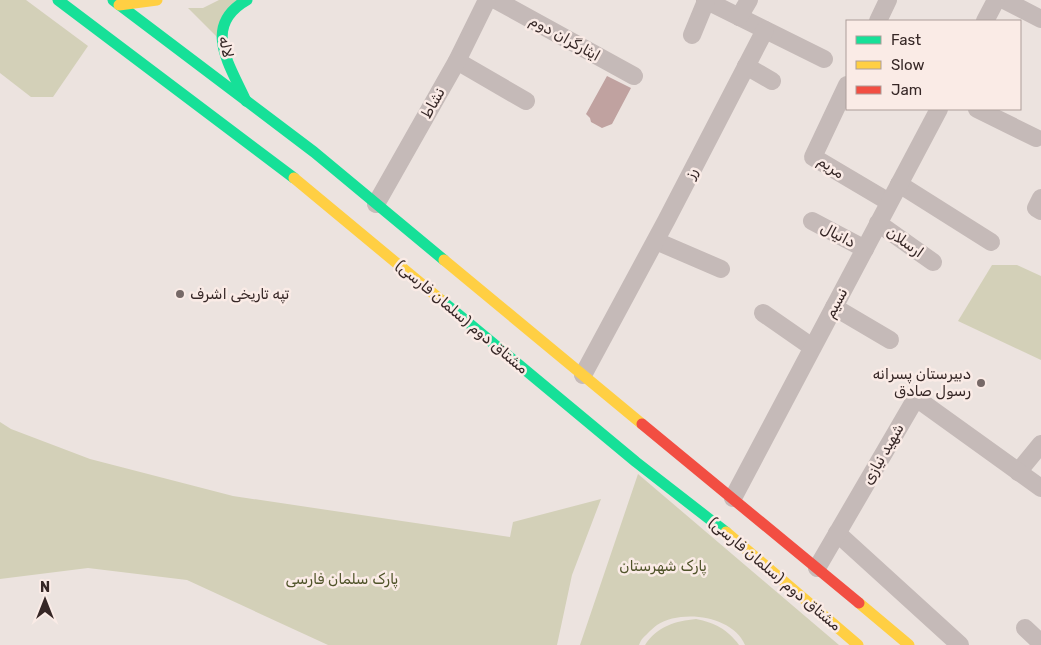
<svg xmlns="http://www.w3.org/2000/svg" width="1041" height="645" viewBox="0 0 1041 645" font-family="Rubik,'Noto Naskh Arabic',sans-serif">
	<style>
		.green { fill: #d3d0b8 }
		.building { fill: #c0a2a0 }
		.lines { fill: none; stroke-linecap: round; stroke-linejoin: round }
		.street { stroke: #c5bab8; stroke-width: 18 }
		.fast { stroke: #16e098; stroke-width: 11 }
		.slow { stroke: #ffcf43; stroke-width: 11 }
		.jam { stroke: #f24e42; stroke-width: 11 }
		.poi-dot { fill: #766967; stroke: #faebe6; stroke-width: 2 }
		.labels { text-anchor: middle; stroke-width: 5; stroke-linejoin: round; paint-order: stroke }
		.street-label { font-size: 15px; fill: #362726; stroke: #faebe6 }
		.poi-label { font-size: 15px; fill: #362726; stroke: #faebe6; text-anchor: start }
		.park-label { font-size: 15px; fill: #50542a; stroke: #faebe6 }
	</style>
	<rect width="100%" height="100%" fill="#ece3df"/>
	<g class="green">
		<polygon points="0,0 26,0 88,46 53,97 31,97 0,73"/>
		<polygon points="219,0 240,0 217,37 188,8 203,8"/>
		<polygon points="992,265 1017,265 1041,276 1041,360 958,321"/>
		<polygon points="0,422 11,429 90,459 233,496 510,537 513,522 601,499 572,575 557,645 328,645 187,580 88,568 0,579"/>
		<path d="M638 474 839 645H745C733 616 682 609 657 625 654 627 651 630 648 633 644 637 641 639 639 645H580Z"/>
		<path d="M696 619C715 623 727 629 739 645H645C657 626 676 621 696 619Z"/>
	</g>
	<polygon class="building" points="607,76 631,88 612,124 602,128 591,122 590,118 586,114"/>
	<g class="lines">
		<g class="street">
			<polyline points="496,0 634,76"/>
			<polyline points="705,0 824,59"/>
			<polyline points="1004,0 1041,19"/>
			<polyline points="739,17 749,0"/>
			<polyline points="878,21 888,0"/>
			<polyline points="985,21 996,0"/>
			<polyline points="692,35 706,1"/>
			<polyline points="457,61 526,101"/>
			<polyline points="746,66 772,81"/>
			<polyline points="847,85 813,157 889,202"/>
			<polyline points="977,109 1036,138"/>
			<polyline points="899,184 991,242"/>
			<polyline points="1041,198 1036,208 1041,211"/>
			<polyline points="376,204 457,61 487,0"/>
			<polyline points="812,221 865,249"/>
			<polyline points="878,223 933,262"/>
			<polyline points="656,241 721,269"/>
			<polyline points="834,307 890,340"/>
			<polyline points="763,313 812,347"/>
			<polyline points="583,375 666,221 765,30"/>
			<polyline points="1018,472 1041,444"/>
			<polyline points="733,498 939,109"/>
			<polyline points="837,533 960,645"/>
			<polyline points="817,568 916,398 1041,488"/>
			<polyline points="1025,628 1041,643"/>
		</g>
		<g class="fast">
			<polyline points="58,0 294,178"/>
			<polyline points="113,0 314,152 444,260"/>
			<path d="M246 101C230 65 201 26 247 0"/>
			<polyline points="441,300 636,462 726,532"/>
		</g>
		<g class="slow">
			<polyline points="119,5 157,0"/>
			<polyline points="294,178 441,300"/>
			<polyline points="444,260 642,424"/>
			<polyline points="726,532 858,645"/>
			<polyline points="859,603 909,645"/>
		</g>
		<polyline class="jam" points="642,424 859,603"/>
	</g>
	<g class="poi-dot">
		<circle cx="180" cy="294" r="5"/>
		<circle cx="981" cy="383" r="5"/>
	</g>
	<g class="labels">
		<g class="street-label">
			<text transform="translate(565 38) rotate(29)" y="5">ایثارگران دوم</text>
			<text transform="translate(226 47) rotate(78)" y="5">لاله</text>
			<text transform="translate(433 103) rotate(-61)" y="5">نشاط</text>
			<text transform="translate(831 167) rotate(34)" y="5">مریم</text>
			<text transform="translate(691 173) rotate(-63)" y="5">رز</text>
			<text transform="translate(838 235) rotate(28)" y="5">دانیال</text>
			<text transform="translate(905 242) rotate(35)" y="5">ارسلان</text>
			<text transform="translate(836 303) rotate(-62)" y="5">نسیم</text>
			<text transform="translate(462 317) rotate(40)" y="5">مشتاق دوم (سلمان فارسی)</text>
			<text transform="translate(883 454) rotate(-60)" y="5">شهید نیازی</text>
			<text transform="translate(775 574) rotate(40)" y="5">مشتاق دوم (سلمان فارسی)</text>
		</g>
		<g class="poi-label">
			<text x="190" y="299">تپه تاریخی اشرف</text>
			<text x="971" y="379" text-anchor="end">دبیرستان پسرانه<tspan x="971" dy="17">رسول صادق</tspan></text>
		</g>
		<g class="park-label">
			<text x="663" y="571">پارک شهرستان</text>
			<text x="342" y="584">پارک سلمان فارسی</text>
		</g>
	</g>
	<rect x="846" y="20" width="175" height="90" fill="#faebe6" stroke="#ac9d99"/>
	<rect x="856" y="36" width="25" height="8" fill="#16e098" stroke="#ac9d99"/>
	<text x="891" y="45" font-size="15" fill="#362726">Fast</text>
	<rect x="856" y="61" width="25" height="8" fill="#ffcf43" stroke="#ac9d99"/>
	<text x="891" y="70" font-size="15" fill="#362726">Slow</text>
	<rect x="856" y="86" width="25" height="8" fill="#f24e42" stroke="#ac9d99"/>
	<text x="891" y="95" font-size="15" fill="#362726">Jam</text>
	<g transform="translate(45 600)" stroke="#faebe6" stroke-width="4" paint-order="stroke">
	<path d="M0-4L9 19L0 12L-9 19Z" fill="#362726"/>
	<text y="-8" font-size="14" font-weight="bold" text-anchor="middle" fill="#362726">N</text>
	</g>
</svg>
